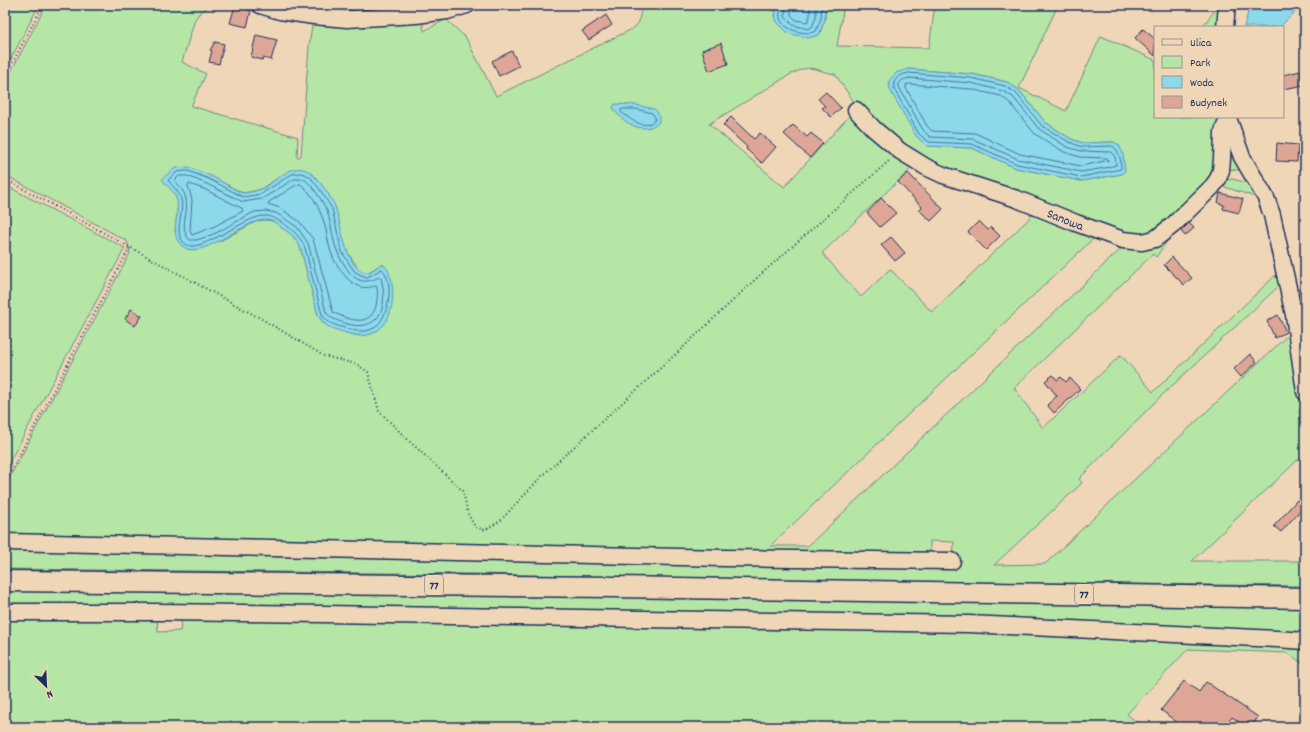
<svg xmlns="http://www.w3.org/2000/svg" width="1310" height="732" viewBox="0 0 1310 732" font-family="Dekko,sans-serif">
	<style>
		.green { fill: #b5e6a5; stroke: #688a82; fill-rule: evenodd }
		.water { fill: #8cd9ec; stroke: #5f95b3 }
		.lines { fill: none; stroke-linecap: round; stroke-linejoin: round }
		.shore { stroke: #487397; stroke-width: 1 }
		.building { fill: #dea696; stroke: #1b2f5e }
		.minor-casing { stroke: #1b2f5e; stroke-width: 19 }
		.major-casing { stroke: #1b2f5e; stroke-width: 23 }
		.path { stroke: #1b2f5e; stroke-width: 2; stroke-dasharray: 1 3; stroke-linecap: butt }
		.minor { stroke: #efd6b7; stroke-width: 16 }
		.major { stroke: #efd6b7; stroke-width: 20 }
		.labels { text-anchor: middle; stroke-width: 3; stroke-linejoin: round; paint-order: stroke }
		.shield { fill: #efd6b7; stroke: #5b6179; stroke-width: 1 }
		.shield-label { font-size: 12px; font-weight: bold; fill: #1b2f5e }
		.street-label { font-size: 13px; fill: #1b2f5e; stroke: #efd6b7 }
	</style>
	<rect width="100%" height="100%" fill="#efd6b7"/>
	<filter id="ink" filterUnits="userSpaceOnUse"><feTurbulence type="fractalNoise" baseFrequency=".025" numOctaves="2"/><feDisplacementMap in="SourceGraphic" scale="8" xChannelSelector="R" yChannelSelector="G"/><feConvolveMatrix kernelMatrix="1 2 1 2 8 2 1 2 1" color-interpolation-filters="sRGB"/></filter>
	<g filter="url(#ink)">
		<g class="green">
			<polygon points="5,5 39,5 5,70"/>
			<path d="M46 5H215L202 10 195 19 182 62 206 74 191 106 298 137 297 158 301 156 309 46 313 19 422 18 424 31 446 19 466 38 496 96 634 28 639 22 641 9 653 5H756L774 11 775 5H777L775 17 819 35 825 19V5H844L837 46 929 48 935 5H1058L1019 88 1066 111 1101 36 1155 60V117H1222L1216 173 1157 234 1127 237 919 159 858 108 835 74C824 73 814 66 803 69 799 70 795 73 791 74L709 124 784 187 854 111 914 166 822 253 861 297 890 269 932 312 1038 210 1098 234 770 546H808L1125 245 1175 230 1156 257 1153 254 1014 388 1043 428 1121 355 1153 392 1279 272 1281 284 1159 398 1079 479 1082 483 994 565 1045 564 1289 334 1293 333 1304 407 1299 410 1300 419 1305 418V453L1192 561H1305V586L788 580 473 574 5 569V546L953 565 954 542 930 541V551L925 556 5 539V486L130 253 127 241 5 175V83ZM908 69 972 74 1007 82 1019 90 1045 122 1071 139 1083 143 1114 142 1122 174 1081 181 1016 168 972 148 927 146ZM291 170 324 189 335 208 346 250 358 268 363 272 367 273 382 264 375 332 361 336 350 334 332 328 323 323 318 315 300 246 291 234 273 221 265 220 257 221 220 241 175 232 178 202 174 193 210 176 243 193 259 190Z"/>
			<polygon points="308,5 460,5 408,14 310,11"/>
			<polygon points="1216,5 1224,5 1221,27 1202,27 1216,9"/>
			<polygon points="1226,132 1246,171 1228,169"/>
			<polygon points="1232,179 1248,183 1254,186 1267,216 1258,198 1219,185 1224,180"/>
			<polygon points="5,185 125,248 5,470"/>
			<polygon points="5,588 1305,608 1305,635 5,608"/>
			<polygon points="5,615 157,615 158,632 180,631 181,621 184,617 850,624 1305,646 1305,665 1288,653 1188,649 1127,714 1142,727 5,727"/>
		</g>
		<g class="water">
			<polygon points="777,5 825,5 825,19 819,35 808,38 788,33 777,22 775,17"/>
			<polygon points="1250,5 1302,5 1280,27 1244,27"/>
			<polygon points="908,69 972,74 1007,82 1019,90 1045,122 1071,139 1083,143 1114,142 1119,145 1123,154 1125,171 1122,174 1081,181 1016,168 972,148 927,146 916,136 890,90 889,81 896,73"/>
			<path d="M615 104 636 105 654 109C659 112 659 117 659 122 643 136 623 123 613 108Z"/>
			<path d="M188 167C196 170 203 173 211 176 218 179 238 192 243 193 247 193 255 191 258 190 276 184 295 155 314 176 323 185 332 198 336 209 341 225 346 265 363 272 370 274 376 267 382 264 388 267 389 273 391 279 395 296 393 322 375 332 365 338 353 335 343 332 330 328 325 327 318 315 314 299 309 282 305 265 303 259 302 251 299 245 295 237 290 233 282 228 277 224 273 220 266 220 246 218 204 259 185 248 167 237 180 217 177 201 175 191 167 187 162 179L175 168Z"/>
		</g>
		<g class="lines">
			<g class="shore">
				<path d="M781 5C781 9 779 14 780 18 783 30 806 36 816 31L821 18 822 5"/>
				<polyline points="786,5 785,17 793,25 808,29 812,27 816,17 816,5"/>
				<polyline points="792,5 791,15 796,20 807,22 808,21 810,16 810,5"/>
				<path d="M909 73 971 78 1005 86 1016 93 1042 126 1069 142 1082 147 1112 146C1120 150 1121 161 1121 169L1081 177 1017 164 972 144 929 142 919 134 894 89V82L899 76Z"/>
				<path d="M910 78 971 83 1003 91 1013 97 1039 129 1067 147 1081 151 1111 152 1115 157 1116 165 1105 168 1081 172 1018 159 973 139 930 137 923 130 899 87C898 81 904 79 910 78Z"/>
				<polygon points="910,84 970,89 1001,96 1009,102 1035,134 1064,152 1080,157 1107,158 1109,160 1081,166 1020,154 975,133 932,131 927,126 906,88 906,85"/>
				<path d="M623 109H636L652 113 655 117V120C644 131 630 119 621 112V110Z"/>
				<path d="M188 171 209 179 243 197 261 194 292 174 300 173 305 174 311 178 321 191 332 209 342 252 354 271 361 275 367 277 382 269C395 282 389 318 374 328 364 334 351 330 341 327 332 324 326 322 322 314 317 297 313 280 309 264 307 257 306 249 303 243 298 235 292 229 284 224 278 220 273 216 265 216 247 215 201 253 187 245 171 235 185 214 181 199 179 191 173 187 168 180L177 172Z"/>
				<path d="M179 176H187L207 184 243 202 262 199 294 179H304C313 186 322 200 327 211 332 225 332 240 338 253 339 257 342 261 344 264 353 279 361 286 379 277L381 278C389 308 379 334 344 323 337 320 330 319 326 312L308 243 297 227 276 213 266 211 254 212 216 233 197 240H190C178 229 189 214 186 200 185 192 180 187 175 181Z"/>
				<polygon points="189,184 204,189 237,206 242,208 243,211 213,227 192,235 190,230 192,200 188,186"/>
				<path d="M300 184C309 189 317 204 321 214 327 227 327 242 332 255 333 259 336 263 338 266 347 280 357 292 375 286L377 287C378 293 377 300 376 306 370 328 348 320 333 312L313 239 300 222 280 208 268 204 269 202 296 185Z"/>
			</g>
		</g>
		<g class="building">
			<polygon points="235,6 251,11 247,27 230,23"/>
			<polygon points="606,15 612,25 589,40 582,31"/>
			<polygon points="1143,29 1155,39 1155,56 1135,38"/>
			<polygon points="256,35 277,40 271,60 263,58 262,60 251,57"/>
			<polygon points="215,42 224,44 219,64 209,62 212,51 210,50"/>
			<polygon points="721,43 728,64 709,71 702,50"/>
			<polygon points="512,51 519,66 499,76 492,61"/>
			<polygon points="1305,70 1305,85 1283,89 1283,75"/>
			<polygon points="826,92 841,108 831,117 822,108 825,106 818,99"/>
			<polygon points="731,117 754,139 760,133 776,147 762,163 746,149 747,147 723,125"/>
			<polygon points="793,125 807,137 811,133 823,143 810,158 784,134"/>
			<polygon points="1277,143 1298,145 1297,162 1276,161"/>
			<polygon points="908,173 943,209 931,221 919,210 922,207 898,182"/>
			<polygon points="1220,193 1243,199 1239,213 1223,209 1224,205 1218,203"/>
			<polygon points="881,198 896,213 880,227 867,213"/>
			<polygon points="979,221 988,230 991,227 1000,236 986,250 968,232"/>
			<polygon points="1189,223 1194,228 1185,236 1181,231"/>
			<polygon points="891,237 905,253 895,261 881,245"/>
			<polygon points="1172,257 1192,278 1184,285 1164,265"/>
			<polygon points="131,309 142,316 135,326 125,319"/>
			<polygon points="1278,315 1286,332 1275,338 1267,321"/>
			<polygon points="1250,354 1257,362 1241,377 1234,369"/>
			<polygon points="1053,375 1057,380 1061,377 1066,382 1070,378 1080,389 1054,413 1047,405 1057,396 1045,381"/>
			<polygon points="1297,500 1304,506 1281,532 1274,526"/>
			<polygon points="1184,681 1199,692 1206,682 1258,717 1251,727 1246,727 1232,717 1224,727 1183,727 1161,710"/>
		</g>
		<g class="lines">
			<defs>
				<g id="minor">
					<polyline points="260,5 280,11 314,16 347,19 416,15 447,11 467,5"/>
					<polyline points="1225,27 1227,5"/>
					<path id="s1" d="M856 110 874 129 900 151 926 167 943 175 1017 199 1076 223 1123 240 1142 242 1155 239 1173 225 1212 187 1218 179 1221 170 1222 159 1223 132 1225 126 1229 123"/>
					<polyline points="1228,118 1242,157 1266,198 1272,215 1294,315 1305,392"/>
					<polyline points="5,542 724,558 952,561"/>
					<polyline points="5,612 159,612 323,614 969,624 1277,639 1305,641"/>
				</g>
				<polyline id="major" points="5,581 616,587 1305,598"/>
			</defs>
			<use href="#minor" class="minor-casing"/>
			<use href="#major" class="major-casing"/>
			<g class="path">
				<polyline points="5,77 43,5"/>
				<polyline points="5,179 267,322 324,356 356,364 368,372 379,411 405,437 463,491 468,514 475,527 485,530 500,521 542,476 677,353 759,276 890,160"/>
				<polyline points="5,482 130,247"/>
			</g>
			<use href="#minor" class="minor"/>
			<use href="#major" class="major"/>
		</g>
	</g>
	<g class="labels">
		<g class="shield">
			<rect x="425" y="575" width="18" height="20" rx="3"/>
			<rect x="1075" y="584" width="18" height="20" rx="3"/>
		</g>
		<g class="shield-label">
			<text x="434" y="589">77</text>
			<text x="1084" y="598">77</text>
		</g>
		<g class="street-label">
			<text dy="5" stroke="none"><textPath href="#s1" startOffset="240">Sanowa</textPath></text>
		</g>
	</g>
	<rect width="1310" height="732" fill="none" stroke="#efd6b7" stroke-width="20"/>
	<rect x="10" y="10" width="1290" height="712" fill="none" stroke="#1b2f5e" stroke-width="1.5" filter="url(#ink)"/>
	<rect x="1154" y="26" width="130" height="92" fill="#efd6b7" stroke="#9a9393"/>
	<rect x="1162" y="39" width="20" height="6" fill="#efd6b7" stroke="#9a9393"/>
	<text x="1190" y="46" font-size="12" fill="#1b2f5e">Ulica</text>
	<rect x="1162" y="56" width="20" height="12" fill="#b5e6a5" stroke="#9a9393"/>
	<text x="1190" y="66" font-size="12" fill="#1b2f5e">Park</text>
	<rect x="1162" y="76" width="20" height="12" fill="#8cd9ec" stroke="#9a9393"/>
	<text x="1190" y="86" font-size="12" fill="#1b2f5e">Woda</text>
	<rect x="1162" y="96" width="20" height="12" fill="#dea696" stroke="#9a9393"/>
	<text x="1190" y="106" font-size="12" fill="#1b2f5e">Budynek</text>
	<g transform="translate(46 686) rotate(156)" stroke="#efd6b7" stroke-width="3" paint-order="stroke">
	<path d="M0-3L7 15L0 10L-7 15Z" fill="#1b2f5e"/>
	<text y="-6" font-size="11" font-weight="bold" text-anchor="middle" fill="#1b2f5e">N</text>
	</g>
</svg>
